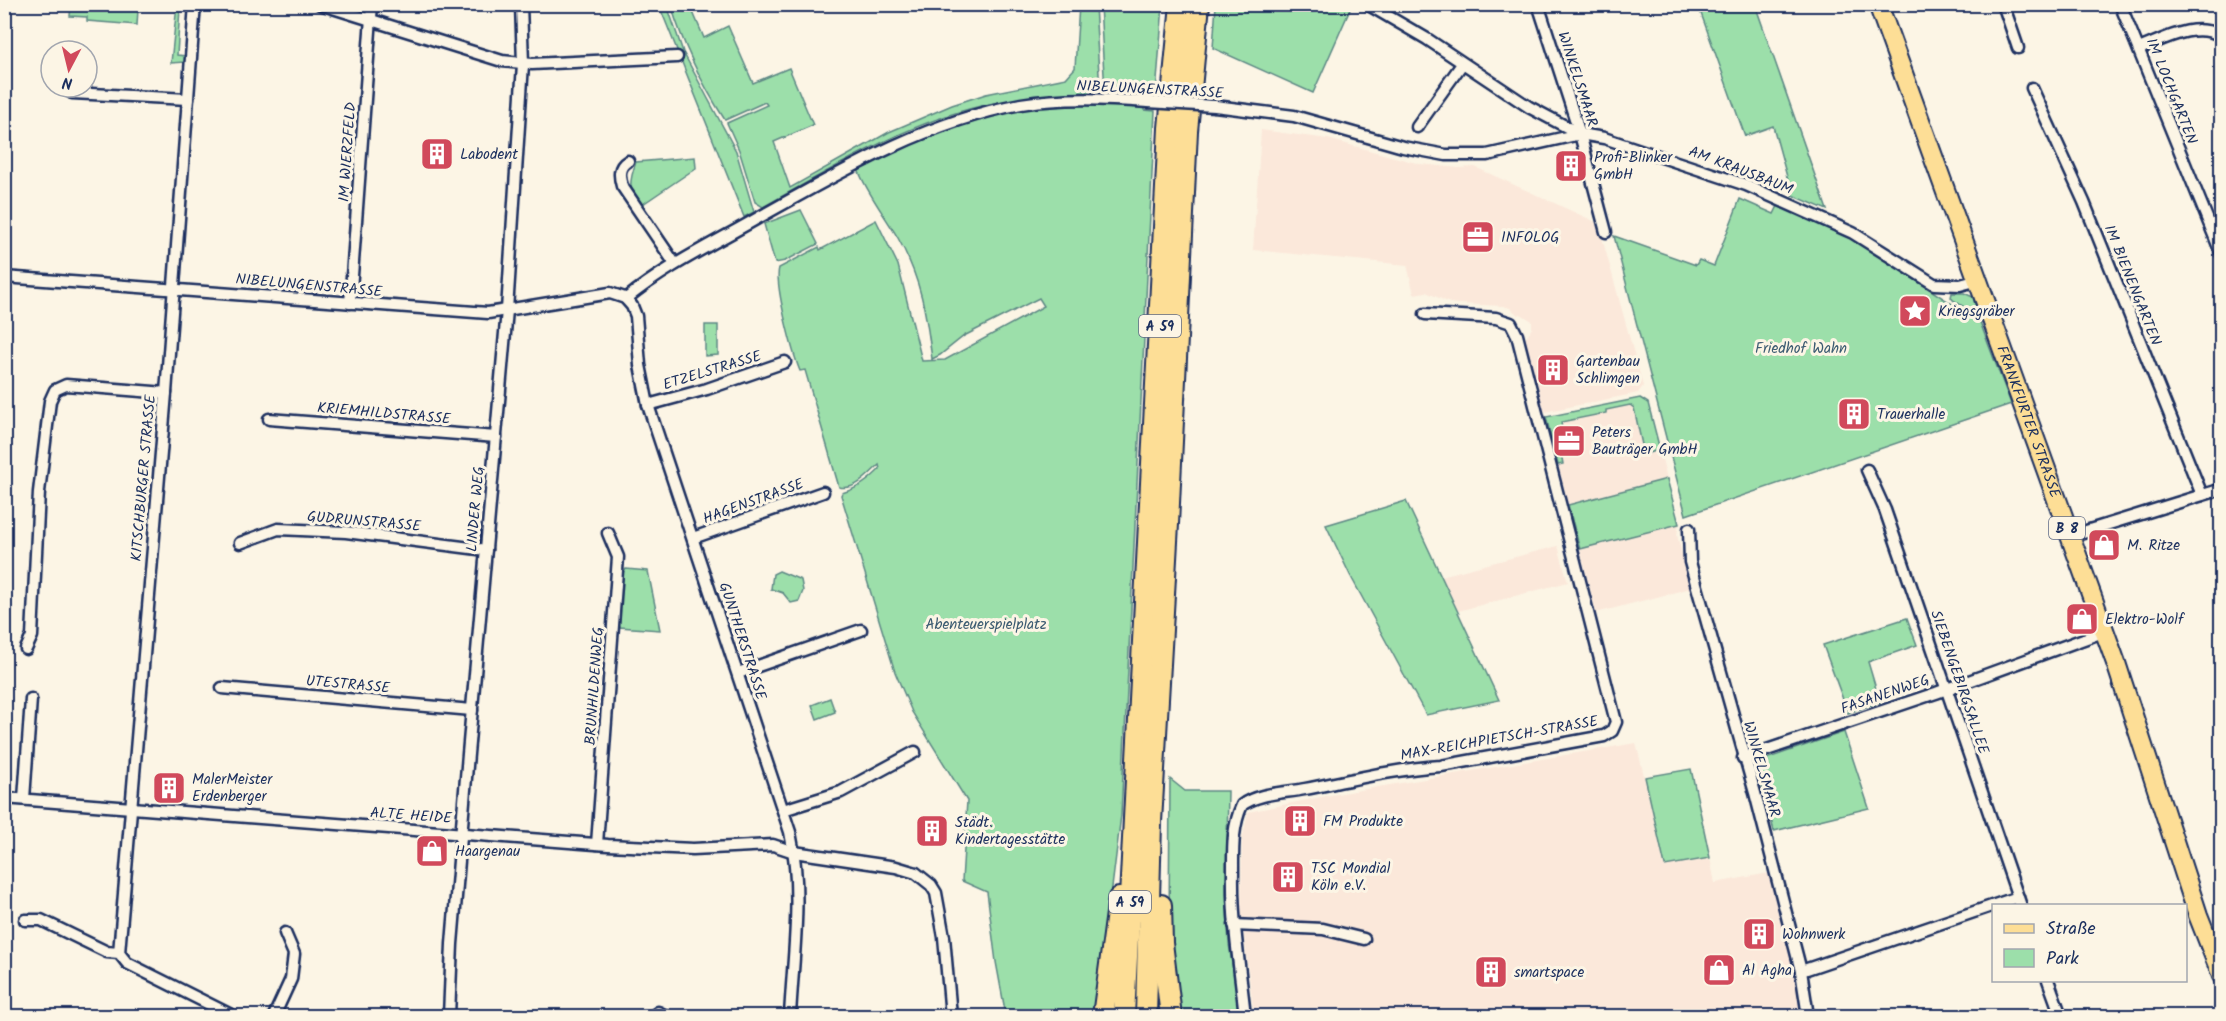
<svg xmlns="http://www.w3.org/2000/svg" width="2226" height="1021" viewBox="0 0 2226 1021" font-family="Kalam,sans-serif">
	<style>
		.built { fill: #fbe8da }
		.green { fill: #9cdfaa; stroke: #5c8784; stroke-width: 1.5 }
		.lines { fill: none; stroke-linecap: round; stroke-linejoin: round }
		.street-casing { stroke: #1b2f5e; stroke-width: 15 }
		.primary-casing { stroke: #1b2f5e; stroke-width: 22 }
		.highway-casing { stroke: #1b2f5e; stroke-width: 24 }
		.street { stroke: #fcf5e5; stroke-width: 10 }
		.primary { stroke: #fdde96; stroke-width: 18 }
		.highway { stroke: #fdde96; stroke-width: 20 }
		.street-bridge-casing { stroke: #1b2f5e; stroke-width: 15; stroke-linecap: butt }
		.street-bridge { stroke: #fcf5e5; stroke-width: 10 }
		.labels { text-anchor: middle; stroke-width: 6; stroke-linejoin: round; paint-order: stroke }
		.shield { fill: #fcf5e5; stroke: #5e6a86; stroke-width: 1.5 }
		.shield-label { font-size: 14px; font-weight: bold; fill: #1b2f5e }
		.street-label { font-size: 15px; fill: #1b2f5e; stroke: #fcf5e5 }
		.poi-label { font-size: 15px; fill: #1b2f5e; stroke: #fcf5e5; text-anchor: start }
		.park-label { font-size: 15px; fill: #3b5b71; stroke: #fcf5e5 }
	</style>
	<rect width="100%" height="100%" fill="#fcf5e5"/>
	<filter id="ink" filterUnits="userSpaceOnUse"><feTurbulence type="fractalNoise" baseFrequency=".0167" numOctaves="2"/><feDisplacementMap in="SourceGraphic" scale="12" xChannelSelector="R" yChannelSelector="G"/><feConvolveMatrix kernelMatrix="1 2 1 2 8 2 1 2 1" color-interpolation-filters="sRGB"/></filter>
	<g filter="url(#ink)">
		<g class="built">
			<polygon points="1261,130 1328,139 1420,164 1459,168 1475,167 1598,223 1643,386 1638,393 1544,412 1525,339 1532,328 1532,321 1521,314 1518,315 1510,308 1503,306 1459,304 1450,303 1426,292 1414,294 1407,265 1253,250"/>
			<polygon points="1640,398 1648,403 1667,479 1568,505 1546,417"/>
			<polygon points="1679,524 1677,535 1691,588 1596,613 1580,549"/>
			<polygon points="1558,546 1568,582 1458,611 1441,576"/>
			<polygon points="1636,743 1666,865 1710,858 1715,883 1769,873 1798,985 1802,1016 1254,1016 1241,914 1242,840 1248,812 1331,795"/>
		</g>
		<g class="green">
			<polygon points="71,5 138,9 137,25 87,21 87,17 70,16"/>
			<polygon points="177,5 189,5 188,8 180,8 177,55 186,56 185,62 171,63"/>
			<polygon points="659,5 667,5 683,52 736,151 754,212 744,217"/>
			<path d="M671 5H690L704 38 728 26 753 83 789 68 813 125 774 142 790 188 889 132 952 105 986 94 1066 78 1075 68 1079 5H1095L1100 92C1056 93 1012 97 969 109 896 129 829 170 763 207L755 202 739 150 727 123 767 105 765 102 725 120C702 84 683 45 671 5Z"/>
			<polygon points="1100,5 1163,5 1156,93 1105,92"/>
			<polygon points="1216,5 1216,4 1352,5 1313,93 1213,48"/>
			<polygon points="1698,5 1757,5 1758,13 1827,210 1792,195 1773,126 1745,136"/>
			<path d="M1097 103 1144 106V110L1155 111 1121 815 1096 1016H1006L996 962 987 892 962 881 967 801 912 712 895 672 841 495 842 493C859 488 868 481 880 469L879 465C869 474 856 491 839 487L805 370 800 371C793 354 774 284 779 268L819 247 820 250 876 220 898 265 922 361 945 360 1044 306 1039 298 964 336 940 355 932 359C926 312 921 279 898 238 886 217 865 190 858 169 894 150 933 132 973 120 1013 107 1055 105 1097 103Z"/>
			<path d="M695 157 696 168 640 206C628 188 629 182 636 162Z"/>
			<polygon points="1740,199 1774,214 1778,206 1797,213 1852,239 1980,322 2011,404 1686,515 1614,236 1696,265 1699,260 1714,266"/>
			<polygon points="801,210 818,244 785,261 775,263 764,224"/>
			<polygon points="1952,293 1964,293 1973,297 1978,316 1953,300 1951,297"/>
			<polygon points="705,325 718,325 718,355 705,356"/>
			<polygon points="1640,398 1648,403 1660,450 1644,454 1634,408 1630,405 1606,410 1606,413 1561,422 1562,429 1560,430 1566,445 1560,447 1563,464 1558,465 1546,417"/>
			<polygon points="1667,479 1679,524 1580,549 1568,505"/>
			<polygon points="1406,501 1499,700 1426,715 1350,575 1326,525"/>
			<polygon points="626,569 648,571 660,630 619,627 623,572"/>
			<polygon points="779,571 801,580 803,591 799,601 791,603 783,593 771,589 773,574"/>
			<polygon points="1907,618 1917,645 1868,662 1880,702 1848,713 1823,645"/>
			<polygon points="830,698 835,712 817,719 812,705"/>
			<polygon points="1844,732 1869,808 1774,831 1757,766 1760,761"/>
			<polygon points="1691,769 1710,858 1665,866 1645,777"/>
			<polygon points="1170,779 1185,791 1228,791 1226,895 1229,944 1240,1016 1180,1016 1169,932"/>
		</g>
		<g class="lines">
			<defs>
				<g id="street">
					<polyline points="320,4 502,61 532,64 677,57"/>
					<polyline points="1367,4 1427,39 1529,107 1580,134 1604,138 1746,185 1853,233 1934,284 1960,285 1979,280"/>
					<polyline points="1538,4 1580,134 1606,232"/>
					<polyline points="2003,4 2018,48"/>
					<polyline points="2120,4 2222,255"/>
					<path d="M2139 49C2165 39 2194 21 2222 36"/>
					<polyline points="2032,88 2084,202 2202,495"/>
					<polyline points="72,93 188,99"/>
					<polyline points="1215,106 1294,116 1403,147 1446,155 1487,155 1580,134"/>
					<polyline points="1417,127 1462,64"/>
					<path d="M628 161C618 167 619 176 622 186L675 264"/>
					<path d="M4 277 488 313 610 293 625 298 632 306 636 316 640 365 648 405 790 832C803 892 793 956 790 1016"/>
					<path d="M626 299C666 266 713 244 758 218 842 171 925 122 1021 104 1063 97 1106 99 1148 102"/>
					<polyline points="350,303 372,4"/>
					<polyline points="648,405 707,389 785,362"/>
					<polyline points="269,419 496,437"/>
					<polyline points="1867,470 1885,510 2021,906"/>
					<polyline points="1689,529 1690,562 1755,793 1801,971 1808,1016"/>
					<polyline points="2070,536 2222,489"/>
					<polyline points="693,538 823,492"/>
					<polyline points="240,543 278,529 346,532 486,550"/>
					<polyline points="26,649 32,636 39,492 50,401 55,390 66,385 166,393"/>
					<polyline points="738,673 861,630"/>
					<polyline points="222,688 472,710"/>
					<polyline points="1743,758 1936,693 2103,632"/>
					<polyline points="4,798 608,845 693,849 773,845 794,852 896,867 916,873 931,885 936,893 944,937 951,1016"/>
					<polyline points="24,799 31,699"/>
					<polyline points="783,810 841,792 915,752"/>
					<polyline points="597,844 618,557 608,533"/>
					<polyline points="25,920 41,920 107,952 119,953 127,963 233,1016"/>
					<polyline points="1234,925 1323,929 1364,939"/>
					<polyline points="119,953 166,393 195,4"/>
					<polyline points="1801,971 2018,897"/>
					<polyline points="2048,980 2061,1016"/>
					<polyline points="274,1016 291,979 294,954 285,933"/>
					<polyline points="449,1016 452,944 468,754 507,310 523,64 521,4"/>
					<polyline points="653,1016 658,1012 666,1016"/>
					<path d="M1245 1016C1240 969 1232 921 1233 873 1233 849 1232 827 1242 805 1258 793 1285 793 1305 789 1350 780 1395 769 1441 766L1604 736 1612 731 1616 722 1517 335 1511 323 1496 318 1425 314"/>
				</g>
				<g id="primary">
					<path id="s1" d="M1878 4 2116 663 2198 915 2222 976"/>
				</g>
				<g id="highway">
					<polyline points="1161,905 1162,943 1171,1016"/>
					<polyline points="1103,1016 1119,898"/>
					<polyline points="1124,1016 1169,128 1181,4"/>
					<polyline points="1146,1016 1151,822 1168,524 1187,131 1199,4"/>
				</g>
			</defs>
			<use href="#street" class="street-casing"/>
			<use href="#primary" class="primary-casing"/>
			<use href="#highway" class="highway-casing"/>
			<use href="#street" class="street"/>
			<use href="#primary" class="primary"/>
			<use href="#highway" class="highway"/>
			<defs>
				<polyline id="street-bridge" points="1148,102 1215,106"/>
			</defs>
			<use href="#street-bridge" class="street-bridge-casing"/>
			<use href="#street-bridge" class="street-bridge"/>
		</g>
	</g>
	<defs>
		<symbol id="building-square" viewBox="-11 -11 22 22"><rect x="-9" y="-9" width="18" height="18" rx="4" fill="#d1495b" stroke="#fcf5e5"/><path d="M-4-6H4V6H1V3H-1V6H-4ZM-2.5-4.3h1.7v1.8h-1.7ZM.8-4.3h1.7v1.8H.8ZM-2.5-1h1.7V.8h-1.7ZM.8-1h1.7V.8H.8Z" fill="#fff"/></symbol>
		<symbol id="office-square" viewBox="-11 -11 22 22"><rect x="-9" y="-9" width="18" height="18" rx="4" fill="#d1495b" stroke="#fcf5e5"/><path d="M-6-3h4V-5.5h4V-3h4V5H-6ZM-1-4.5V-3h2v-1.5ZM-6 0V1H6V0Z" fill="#fff"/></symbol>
		<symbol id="sight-square" viewBox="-11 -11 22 22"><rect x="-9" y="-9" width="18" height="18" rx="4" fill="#d1495b" stroke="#fcf5e5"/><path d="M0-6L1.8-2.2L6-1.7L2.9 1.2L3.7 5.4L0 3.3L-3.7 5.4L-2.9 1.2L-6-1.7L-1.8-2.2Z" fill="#fff"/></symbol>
		<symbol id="shop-square" viewBox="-11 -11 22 22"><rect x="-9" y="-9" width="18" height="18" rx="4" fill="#d1495b" stroke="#fcf5e5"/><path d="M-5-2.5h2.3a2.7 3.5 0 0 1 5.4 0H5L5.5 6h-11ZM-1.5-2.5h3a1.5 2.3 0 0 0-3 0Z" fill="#fff"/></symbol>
	</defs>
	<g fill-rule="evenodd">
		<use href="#building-square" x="418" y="135" width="38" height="38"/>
		<use href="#building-square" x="1552" y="147" width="38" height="38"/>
		<use href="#office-square" x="1459" y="218" width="38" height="38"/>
		<use href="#sight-square" x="1896" y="292" width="38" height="38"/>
		<use href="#building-square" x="1534" y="351" width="38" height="38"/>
		<use href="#building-square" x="1835" y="395" width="38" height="38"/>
		<use href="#office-square" x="1550" y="422" width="38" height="38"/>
		<use href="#shop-square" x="2085" y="526" width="38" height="38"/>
		<use href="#shop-square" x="2063" y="600" width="38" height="38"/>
		<use href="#building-square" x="150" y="769" width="38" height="38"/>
		<use href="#building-square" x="1281" y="802" width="38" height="38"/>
		<use href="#building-square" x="913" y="812" width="38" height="38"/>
		<use href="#shop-square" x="413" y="832" width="38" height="38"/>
		<use href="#building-square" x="1269" y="858" width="38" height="38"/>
		<use href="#building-square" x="1740" y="915" width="38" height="38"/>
		<use href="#shop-square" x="1700" y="951" width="38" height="38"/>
		<use href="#building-square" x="1472" y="953" width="38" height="38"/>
	</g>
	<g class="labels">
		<g class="shield">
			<rect x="1139" y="315" width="42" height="22" rx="4.5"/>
			<rect x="2049" y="517" width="36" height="22" rx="4.5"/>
			<rect x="1109" y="891" width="42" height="22" rx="4.5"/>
		</g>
		<g class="shield-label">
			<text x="1160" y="331">A 59</text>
			<text x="2067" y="533">B 8</text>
			<text x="1130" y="907">A 59</text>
		</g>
		<g class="street-label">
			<text transform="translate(1578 79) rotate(72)" y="5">WINKELSMAAR</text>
			<text transform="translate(1150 89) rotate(3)" y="5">NIBELUNGENSTRASSE</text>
			<text transform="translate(2172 91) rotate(68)" y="5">IM LOCHGARTEN</text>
			<text transform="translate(347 152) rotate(-86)" y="5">IM WIERZFELD</text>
			<text transform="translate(1741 170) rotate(21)" y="5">AM KRAUSBAUM</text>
			<text transform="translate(309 285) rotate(5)" y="5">NIBELUNGENSTRASSE</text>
			<text transform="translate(2133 285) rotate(68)" y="5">IM BIENENGARTEN</text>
			<text transform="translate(712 370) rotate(-17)" y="5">ETZELSTRASSE</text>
			<text transform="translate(384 413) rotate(5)" y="5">KRIEMHILDSTRASSE</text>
			<text dy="5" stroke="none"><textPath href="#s1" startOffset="444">FRANKFURTER STRASSE</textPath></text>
			<text transform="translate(143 478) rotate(-85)" y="5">KITSCHBURGER STRASSE</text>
			<text transform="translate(753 501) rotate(-20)" y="5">HAGENSTRASSE</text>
			<text transform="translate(475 509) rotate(-85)" y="5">LINDER WEG</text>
			<text transform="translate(364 521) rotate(5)" y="5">GUDRUNSTRASSE</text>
			<text transform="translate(743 641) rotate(72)" y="5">GUNTHERSTRASSE</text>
			<text transform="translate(1960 682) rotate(71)" y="5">SIEBENGEBIRGSALLEE</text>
			<text transform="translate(348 684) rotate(5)" y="5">UTESTRASSE</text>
			<text transform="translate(594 686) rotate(-86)" y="5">BRUNHILDENWEG</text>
			<text transform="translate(1885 694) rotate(-19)" y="5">FASANENWEG</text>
			<text transform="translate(1499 738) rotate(-10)" y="5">MAX-REICHPIETSCH-STRASSE</text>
			<text transform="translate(1762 769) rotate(74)" y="5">WINKELSMAAR</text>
			<text transform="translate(411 815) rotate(4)" y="5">ALTE HEIDE</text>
		</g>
		<g class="poi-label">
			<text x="460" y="159">Labodent</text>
			<text x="1594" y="162">Profi-Blinker<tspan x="1594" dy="17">GmbH</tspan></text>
			<text x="1501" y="242">INFOLOG</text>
			<text x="1938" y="316">Kriegsgräber</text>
			<text x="1576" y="366">Gartenbau<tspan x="1576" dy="17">Schlimgen</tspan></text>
			<text x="1877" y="419">Trauerhalle</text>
			<text x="1592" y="437">Peters<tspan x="1592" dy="17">Bauträger GmbH</tspan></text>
			<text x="2127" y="550">M. Ritze</text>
			<text x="2105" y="624">Elektro-Wolf</text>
			<text x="192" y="784">MalerMeister<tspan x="192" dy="17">Erdenberger</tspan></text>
			<text x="1323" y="826">FM Produkte</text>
			<text x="955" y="827">Städt.<tspan x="955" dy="17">Kindertagesstätte</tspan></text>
			<text x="455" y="856">Haargenau</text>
			<text x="1311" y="873">TSC Mondial<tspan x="1311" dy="17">Köln e.V.</tspan></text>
			<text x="1782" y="939">Wohnwerk</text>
			<text x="1742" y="975">Al Agha</text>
			<text x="1514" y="977">smartspace</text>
		</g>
		<g class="park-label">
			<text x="1801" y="353">Friedhof Wahn</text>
			<text x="986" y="629">Abenteuerspielplatz</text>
		</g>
	</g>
	<rect width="2226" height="1021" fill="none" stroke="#fcf5e5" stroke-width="24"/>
	<rect x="12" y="12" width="2202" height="997" fill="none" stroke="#1b2f5e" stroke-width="2" filter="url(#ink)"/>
	<rect x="1992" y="904" width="195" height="78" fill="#fcf5e5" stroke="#a2a6af" stroke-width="1.5"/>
	<rect x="2004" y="924" width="30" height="9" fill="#fdde96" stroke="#a2a6af" stroke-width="1.5"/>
	<text x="2046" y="934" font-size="18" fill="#1b2f5e">Straße</text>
	<rect x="2004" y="949" width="30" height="18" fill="#9cdfaa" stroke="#a2a6af" stroke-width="1.5"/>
	<text x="2046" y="964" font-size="18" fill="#1b2f5e">Park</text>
	<g transform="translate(69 69) rotate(187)"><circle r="28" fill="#fcf5e5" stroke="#a2a6af" stroke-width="1.5"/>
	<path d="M0-4.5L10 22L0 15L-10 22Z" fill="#d1495b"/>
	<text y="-9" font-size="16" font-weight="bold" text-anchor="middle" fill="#1b2f5e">N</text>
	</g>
</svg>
